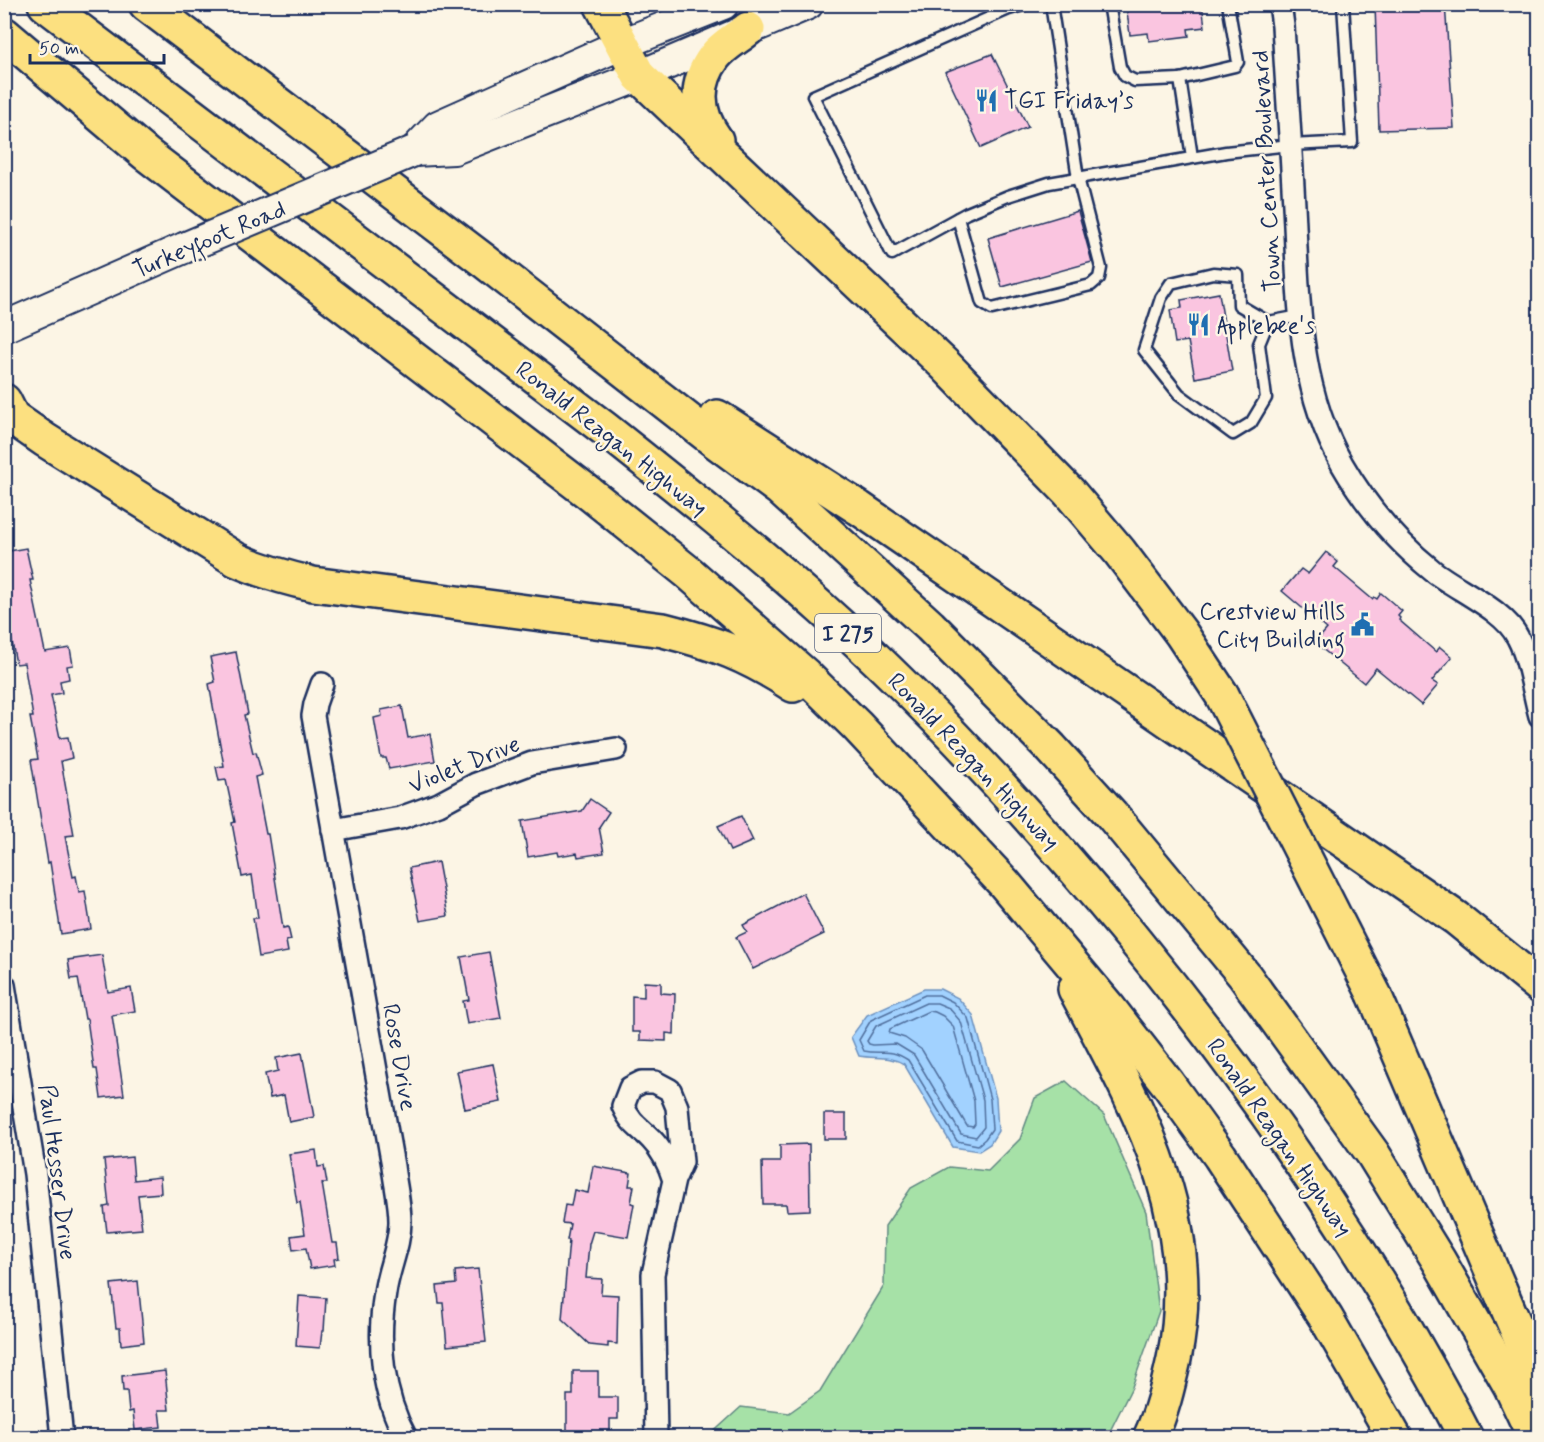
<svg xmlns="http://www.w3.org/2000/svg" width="1544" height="1442" viewBox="0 0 1544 1442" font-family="Mynerve,sans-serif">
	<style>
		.green { fill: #a6e1a7; stroke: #608882; stroke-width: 1.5 }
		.water { fill: #a2d2ff; stroke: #6c91bf; stroke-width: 1.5 }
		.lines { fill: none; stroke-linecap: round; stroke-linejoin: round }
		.shore { stroke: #51709e; stroke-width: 1.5 }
		.building { fill: #fac5e0; stroke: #1b2f5e; stroke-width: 1.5 }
		.lane-casing { stroke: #1b2f5e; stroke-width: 15 }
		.street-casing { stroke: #1b2f5e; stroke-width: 26 }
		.secondary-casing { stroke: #1b2f5e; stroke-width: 34 }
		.highway-casing { stroke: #1b2f5e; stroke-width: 38 }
		.lane { stroke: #fcf5e5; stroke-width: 10 }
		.street { stroke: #fcf5e5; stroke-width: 21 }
		.secondary { stroke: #fcf5e5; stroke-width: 30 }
		.highway { stroke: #fce080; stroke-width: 33 }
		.secondary-bridge-casing { stroke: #1b2f5e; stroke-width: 34; stroke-linecap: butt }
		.highway-bridge-casing { stroke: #1b2f5e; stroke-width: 38; stroke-linecap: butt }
		.secondary-bridge { stroke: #fcf5e5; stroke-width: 30 }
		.highway-bridge { stroke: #fce080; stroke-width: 33 }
		.labels { text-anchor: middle; stroke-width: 5; stroke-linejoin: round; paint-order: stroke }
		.shield { fill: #fcf5e5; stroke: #5e6a86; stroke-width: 1.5 }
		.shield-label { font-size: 22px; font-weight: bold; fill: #1b2f5e }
		.poi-label { font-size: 24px; fill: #1b2f5e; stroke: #fcf5e5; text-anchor: start }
		.street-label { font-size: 24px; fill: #1b2f5e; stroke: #fcf5e5 }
	</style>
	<rect width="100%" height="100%" fill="#fcf5e5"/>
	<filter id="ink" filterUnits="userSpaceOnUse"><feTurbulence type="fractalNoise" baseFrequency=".0167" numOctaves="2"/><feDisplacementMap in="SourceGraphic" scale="12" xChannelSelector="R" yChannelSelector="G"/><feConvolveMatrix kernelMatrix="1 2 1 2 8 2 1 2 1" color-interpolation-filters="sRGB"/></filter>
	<g filter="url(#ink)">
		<polygon class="green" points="1066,1081 1104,1115 1146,1212 1159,1311 1132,1387 1107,1437 708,1437 741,1407 789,1413 820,1391 884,1286 885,1226 911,1188 949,1167 988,1171 1020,1139 1035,1098"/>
		<path class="water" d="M924 989H940L958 998 973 1015 996 1098 998 1131 990 1144 979 1151 953 1147 904 1064C889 1055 876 1059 859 1056L851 1037 867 1015Z"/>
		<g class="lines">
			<g class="shore">
				<path d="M925 995H939L953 1002 968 1018 990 1099 992 1129 985 1139 978 1145 957 1141 908 1060C888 1047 884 1055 864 1051L859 1040 871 1020Z"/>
				<polygon points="926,1003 937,1003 949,1008 961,1022 983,1100 984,1127 976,1137 961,1134 914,1055 896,1044 873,1045 869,1044 867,1041 876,1026"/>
				<polygon points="929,1011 935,1012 943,1016 953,1026 974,1101 975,1124 973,1127 967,1126 922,1050 905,1038 889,1033 890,1029"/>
			</g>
		</g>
		<g class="building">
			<polygon points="1126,4 1202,4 1205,27 1188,29 1189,36 1149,41 1148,33 1130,35"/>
			<polygon points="1375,4 1445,4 1454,128 1379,130"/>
			<polygon points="992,54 1028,127 981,148 945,72"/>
			<polygon points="1078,211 1092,262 1002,287 988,238"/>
			<polygon points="1219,293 1232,371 1195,378 1188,341 1175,343 1170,310 1182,308 1181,300"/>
			<polygon points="26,548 33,580 30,580 45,652 70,648 73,665 67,666 69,679 60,681 62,693 51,695 60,738 68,737 72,758 61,761 74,835 65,836 73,877 76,876 79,892 85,891 91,929 61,934 50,862 48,863 31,760 38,759 30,717 33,717 24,663 16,664 8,620 4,621 4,552"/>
			<polygon points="1326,552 1338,562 1334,567 1372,599 1374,597 1377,599 1381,593 1402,611 1398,616 1400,618 1399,620 1436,652 1440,647 1452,657 1432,681 1438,685 1421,705 1376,668 1364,683 1315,643 1327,629 1282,591 1301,569 1308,574"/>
			<polygon points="236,652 248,714 244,715 253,753 256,752 262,775 255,777 266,834 268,834 283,928 288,927 291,940 286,941 288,952 259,957 253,918 258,918 252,875 242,877 232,823 235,822 226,780 219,781 216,767 224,766 209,684 215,682 210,657"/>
			<polygon points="402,706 408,738 430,734 435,761 389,769 386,758 381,758 374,718 382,716 381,710"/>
			<polygon points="590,799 609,812 599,827 604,853 578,857 577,853 558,856 557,852 528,857 522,821 582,811"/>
			<polygon points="741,816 753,841 730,851 718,826"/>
			<polygon points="438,862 448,916 420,921 409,868"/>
			<polygon points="803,893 824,934 753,969 736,937 747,932 743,925"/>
			<polygon points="489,952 501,1018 467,1024 463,1001 469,1000 461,957"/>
			<polygon points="102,955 108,992 131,988 135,1011 112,1015 124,1095 101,1098 97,1069 94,1069 87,1019 85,1019 78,978 71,979 68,960"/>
			<polygon points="644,982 661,983 661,993 675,994 674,1034 666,1033 666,1041 640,1040 640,1032 632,1032 632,996 644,997"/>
			<polygon points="302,1053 314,1117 289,1122 284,1095 270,1098 265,1074 278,1071 276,1058"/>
			<polygon points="493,1064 501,1102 465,1109 457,1071"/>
			<rect x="824" y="1114" width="22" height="25"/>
			<polygon points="809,1144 810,1210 787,1211 786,1204 763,1204 762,1162 780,1162 780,1145"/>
			<polygon points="316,1150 318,1167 324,1166 327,1183 322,1183 332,1243 337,1243 339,1258 334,1259 335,1265 310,1269 306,1248 293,1250 291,1236 305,1234 300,1202 297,1203 289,1154"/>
			<polygon points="132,1157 134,1180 160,1177 161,1193 138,1195 142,1229 107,1232 104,1207 109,1206 104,1160"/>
			<polygon points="593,1166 631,1173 629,1186 634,1186 631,1203 634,1204 628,1237 593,1231 589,1244 586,1278 602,1279 601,1294 618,1295 617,1344 608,1343 608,1347 590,1345 562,1319 569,1240 567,1240 570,1224 562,1223 565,1205 571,1206 574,1190 588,1193"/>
			<polygon points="478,1269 486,1342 447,1346 443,1303 439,1303 437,1286 456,1284 455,1271"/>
			<polygon points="138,1281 144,1342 121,1345 120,1328 116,1328 111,1284"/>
			<polygon points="299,1296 326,1298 324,1331 322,1331 320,1348 296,1346"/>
			<polygon points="165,1371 169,1410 159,1410 161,1427 135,1430 133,1411 129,1412 127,1391 123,1391 122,1376"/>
			<polygon points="573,1371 598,1371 598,1397 618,1397 618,1419 610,1419 610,1437 573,1437 573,1431 567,1431 567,1395 573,1395"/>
		</g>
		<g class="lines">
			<defs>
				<g id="lane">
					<polyline points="1027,4 1009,9 813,96 892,254 967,213 1008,196 1049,183 1226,152 1290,145 1352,142 1343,4"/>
					<polyline points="1109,4 1120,67 1125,76 1135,81 1180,79 1235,66 1238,62 1228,4"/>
					<polyline points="1180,79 1192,157"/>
					<polyline points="958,218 982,303 992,309 1091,285 1099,278 1101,268 1078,178 1051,4"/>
					<polyline points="1268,322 1239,305 1238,275 1213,273 1171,283 1161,298 1144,350 1179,394 1233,434 1251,423 1266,398 1259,344 1268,322 1300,316"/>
					<polyline points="1524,654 1540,651"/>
				</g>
				<g id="street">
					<path d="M1280 4 1283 26C1287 93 1292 159 1295 226 1299 308 1300 390 1342 464 1365 504 1397 542 1433 571 1457 590 1505 610 1518 638 1530 661 1533 691 1540 716"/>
					<path d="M322 684 315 704 313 716 393 1166C395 1184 400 1203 400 1221 400 1246 388 1269 385 1293 377 1342 382 1394 406 1438"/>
					<polyline points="333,830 400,818 439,804 476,784 532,763 616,749"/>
					<polyline points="4,985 35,1174 62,1438"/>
					<path d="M656 1438 653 1274 674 1180 682 1162 677 1107 670 1090 655 1082H642L630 1088 623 1106C631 1124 638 1126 651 1139 663 1151 669 1164 674 1180"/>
				</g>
				<g id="secondary">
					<polyline points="414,151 454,149 639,76 808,4"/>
					<polyline points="414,151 438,126 622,44 723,4"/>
					<polyline points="4,327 184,248"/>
				</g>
				<g id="highway">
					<path d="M45 4 605 429C678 487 752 546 822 609 934 709 1035 820 1131 936 1230 1057 1321 1185 1401 1320 1423 1359 1446 1397 1466 1438"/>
					<polyline points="146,4 483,260 715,441 780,489 930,626 1051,748 1111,814 1244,975 1373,1154 1439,1261 1510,1385 1535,1438"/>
					<polyline points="601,4 639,76 945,365 1069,492 1119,551 1181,633 1222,695"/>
					<polyline points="4,34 146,154 589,493 689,573 805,675 857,726 1004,883 1108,1007 1168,1084 1220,1156 1326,1318 1395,1438"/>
					<path d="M716 140C696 113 694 84 714 57 722 46 737 38 748 29"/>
					<path d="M4 401 12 417 45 440 237 560C262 571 286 578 313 584L663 630C715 643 748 655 793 685"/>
					<polyline points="717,417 859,508 1456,918 1540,986"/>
					<path d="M1075 989C1138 1108 1203 1219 1174 1359 1168 1386 1162 1412 1150 1438"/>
					<polyline points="1374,994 1540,1384"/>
				</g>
			</defs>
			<use href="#lane" class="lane-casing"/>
			<use href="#street" class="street-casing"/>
			<use href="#secondary" class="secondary-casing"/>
			<use href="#highway" class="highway-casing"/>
			<use href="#lane" class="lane"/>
			<use href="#street" class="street"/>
			<use href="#secondary" class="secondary"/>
			<use href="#highway" class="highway"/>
			<defs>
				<polyline id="secondary-bridge" points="184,248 414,151"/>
				<polyline id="highway-bridge" points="1222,695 1374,994"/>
			</defs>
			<use href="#secondary-bridge" class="secondary-bridge-casing"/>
			<use href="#highway-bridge" class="highway-bridge-casing"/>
			<use href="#secondary-bridge" class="secondary-bridge"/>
			<use href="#highway-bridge" class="highway-bridge"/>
		</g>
	</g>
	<defs>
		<symbol id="restaurant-bare" viewBox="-9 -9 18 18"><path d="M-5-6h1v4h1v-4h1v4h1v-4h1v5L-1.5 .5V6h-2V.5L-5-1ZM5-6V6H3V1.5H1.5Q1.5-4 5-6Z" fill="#1f6fb2" stroke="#fcf5e5" stroke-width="2.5" paint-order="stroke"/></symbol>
		<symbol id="civic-bare" viewBox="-9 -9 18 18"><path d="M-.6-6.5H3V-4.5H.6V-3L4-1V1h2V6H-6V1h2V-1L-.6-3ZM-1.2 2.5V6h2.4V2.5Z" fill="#1f6fb2" stroke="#fcf5e5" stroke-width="2.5" paint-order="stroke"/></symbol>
	</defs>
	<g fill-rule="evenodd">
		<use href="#restaurant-bare" x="970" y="84" width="33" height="33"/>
		<use href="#restaurant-bare" x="1182" y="308" width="33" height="33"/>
		<use href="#civic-bare" x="1346" y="608" width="33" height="33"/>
	</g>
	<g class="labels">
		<rect class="shield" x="815" y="614" width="66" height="38" rx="4.5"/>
		<g class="shield-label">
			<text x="848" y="641">I 275</text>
		</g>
		<g class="poi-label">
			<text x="1004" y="108">TGI Friday’s</text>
			<text x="1217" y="333">Applebee's</text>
			<text x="1345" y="619" text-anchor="end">Crestview Hills<tspan x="1345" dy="28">City Building</tspan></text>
		</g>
		<g class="street-label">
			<text transform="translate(1266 171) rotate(-93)" y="8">Town Center Boulevard</text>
			<text transform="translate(209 239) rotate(-23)" y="8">Turkeyfoot Road</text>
			<text transform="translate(612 438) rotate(38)" y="8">Ronald Reagan Highway</text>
			<text transform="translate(974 761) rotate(46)" y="8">Ronald Reagan Highway</text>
			<text transform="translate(464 764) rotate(-22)" y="8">Violet Drive</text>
			<text transform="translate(400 1057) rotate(80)" y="8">Rose Drive</text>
			<text transform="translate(1280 1137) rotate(55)" y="8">Ronald Reagan Highway</text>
			<text transform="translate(58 1172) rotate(83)" y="8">Paul Hesser Drive</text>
		</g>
	</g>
	<rect width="1544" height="1442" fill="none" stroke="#fcf5e5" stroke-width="24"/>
	<rect x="12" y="12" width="1520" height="1418" fill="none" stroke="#1b2f5e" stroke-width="2" filter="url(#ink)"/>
	<path d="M30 54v9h134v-9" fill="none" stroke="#1b2f5e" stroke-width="3"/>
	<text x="39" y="54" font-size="18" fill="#1b2f5e" stroke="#fcf5e5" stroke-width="4.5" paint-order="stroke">50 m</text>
</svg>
